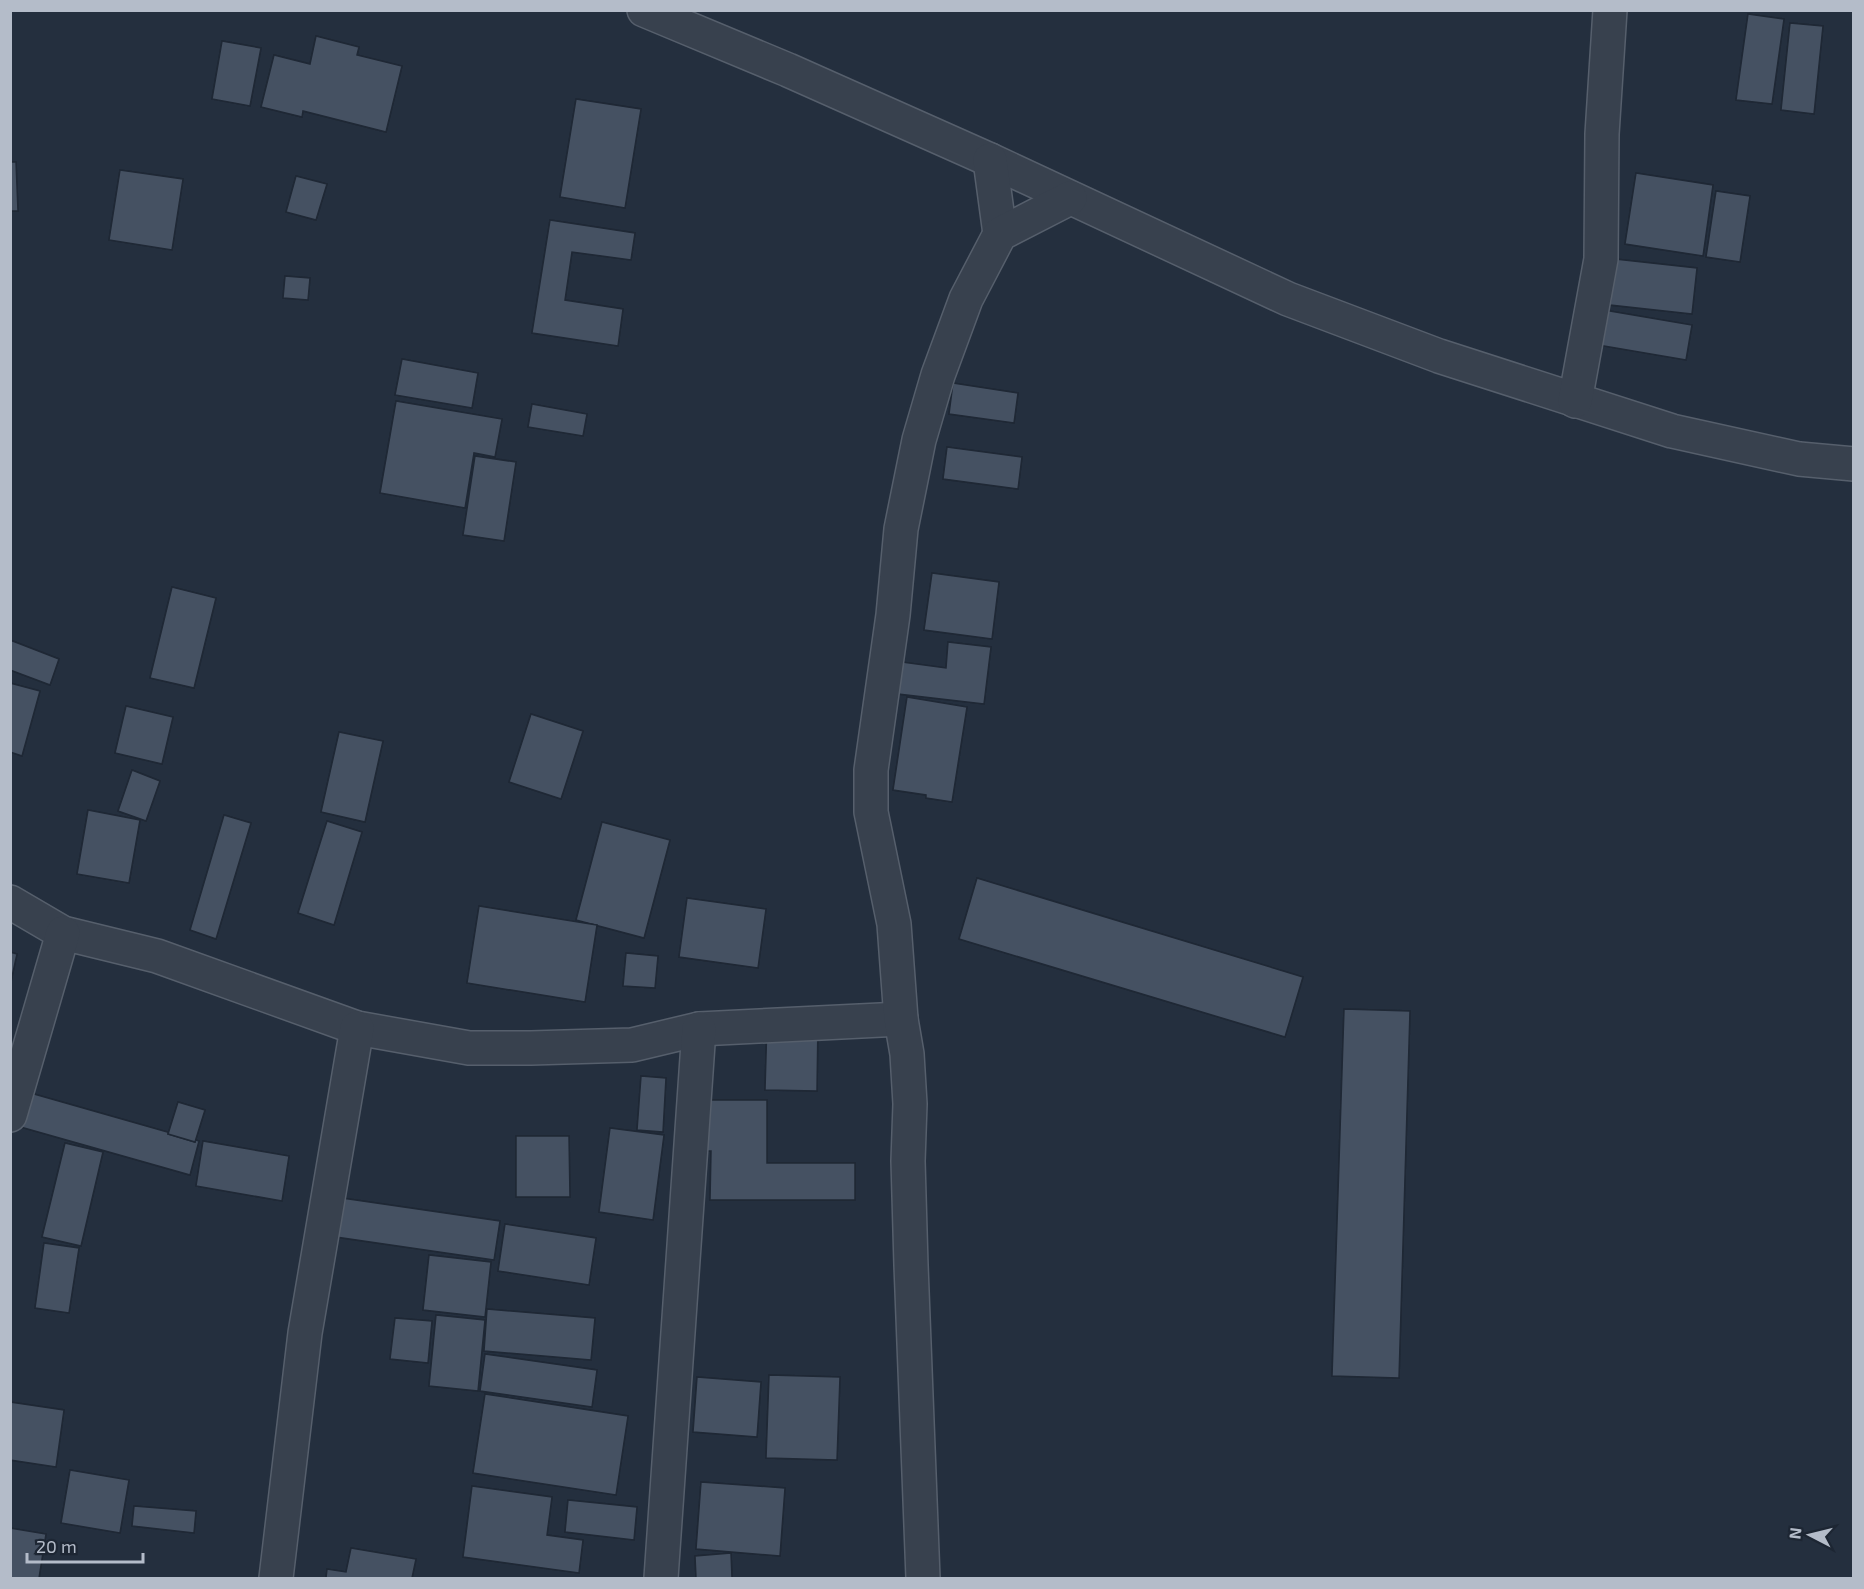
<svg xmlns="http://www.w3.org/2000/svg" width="1864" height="1589" viewBox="0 0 1864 1589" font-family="'Exo 2',sans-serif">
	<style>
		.building { fill: #455162; stroke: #1f2835; stroke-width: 1.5 }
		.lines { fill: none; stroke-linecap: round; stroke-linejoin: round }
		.street-casing { stroke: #565f6c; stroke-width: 36 }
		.street { stroke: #38414e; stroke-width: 33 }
	</style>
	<rect width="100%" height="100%" fill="#242f3e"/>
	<g class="building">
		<polygon points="1748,14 1784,19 1772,104 1736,100"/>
		<polygon points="1748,14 1784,19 1772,104 1736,100"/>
		<polygon points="1790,23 1823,26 1814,114 1781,110"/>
		<polygon points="1790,23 1823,26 1814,114 1781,110"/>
		<polygon points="316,36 359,47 357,55 402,66 386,132 303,111 302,117 261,107 274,55 310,64"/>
		<polygon points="316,36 359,47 357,55 402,66 386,132 303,111 302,117 261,107 274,55 310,64"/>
		<polygon points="222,41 261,48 250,106 212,99"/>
		<polygon points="222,41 261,48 250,106 212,99"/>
		<polygon points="576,99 641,109 625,208 560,197"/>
		<polygon points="576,99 641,109 625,208 560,197"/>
		<polygon points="10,162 16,162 18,211 10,211"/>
		<polygon points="10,162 16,162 18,211 10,211"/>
		<polygon points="120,170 183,179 172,250 109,240"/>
		<polygon points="120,170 183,179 172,250 109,240"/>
		<polygon points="1636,173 1713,185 1703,256 1625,244"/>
		<polygon points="1636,173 1713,185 1703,256 1625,244"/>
		<polygon points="296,176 327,184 316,220 286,212"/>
		<polygon points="296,176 327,184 316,220 286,212"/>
		<polygon points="1716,191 1750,196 1740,262 1706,257"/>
		<polygon points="1716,191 1750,196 1740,262 1706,257"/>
		<polygon points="550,220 635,233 631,260 572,252 565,300 623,309 618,346 532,333"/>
		<polygon points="550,220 635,233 631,260 572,252 565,300 623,309 618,346 532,333"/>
		<polygon points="1615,259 1697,268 1692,314 1610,305"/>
		<polygon points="1615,259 1697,268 1692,314 1610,305"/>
		<polygon points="285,276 310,278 308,300 283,298"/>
		<polygon points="285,276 310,278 308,300 283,298"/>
		<polygon points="1604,310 1692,325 1686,360 1598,345"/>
		<polygon points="1604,310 1692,325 1686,360 1598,345"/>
		<polygon points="402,359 478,373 472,408 395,395"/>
		<polygon points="402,359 478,373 472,408 395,395"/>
		<polygon points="953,383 1018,393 1014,423 949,414"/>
		<polygon points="953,383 1018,393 1014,423 949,414"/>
		<polygon points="396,401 502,419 495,457 474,453 465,508 380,493"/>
		<polygon points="396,401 502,419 495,457 474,453 465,508 380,493"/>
		<polygon points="532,404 587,414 583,436 528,427"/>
		<polygon points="532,404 587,414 583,436 528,427"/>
		<polygon points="947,447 1022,457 1018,489 943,479"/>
		<polygon points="947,447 1022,457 1018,489 943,479"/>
		<polygon points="475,456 516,462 504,541 463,535"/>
		<polygon points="475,456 516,462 504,541 463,535"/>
		<polygon points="932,573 999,582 992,639 924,630"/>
		<polygon points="932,573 999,582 992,639 924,630"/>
		<polygon points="172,587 216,598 194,688 150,678"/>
		<polygon points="172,587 216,598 194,688 150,678"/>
		<polygon points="10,640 59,659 50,685 10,670"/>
		<polygon points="10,640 59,659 50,685 10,670"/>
		<polygon points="948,642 991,647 984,704 898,694 902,662 946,668"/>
		<polygon points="948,642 991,647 984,704 898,694 902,662 946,668"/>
		<polygon points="10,683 40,691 22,756 10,752"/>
		<polygon points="10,683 40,691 22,756 10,752"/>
		<polygon points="907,697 967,707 952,802 926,798 926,795 893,790"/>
		<polygon points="907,697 967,707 952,802 926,798 926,795 893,790"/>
		<polygon points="126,706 173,717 162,764 115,753"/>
		<polygon points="126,706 173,717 162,764 115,753"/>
		<polygon points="531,714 583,731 561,799 509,782"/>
		<polygon points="531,714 583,731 561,799 509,782"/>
		<polygon points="339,732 383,741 365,822 321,812"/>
		<polygon points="339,732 383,741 365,822 321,812"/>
		<polygon points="132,770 160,781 146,821 118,811"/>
		<polygon points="132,770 160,781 146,821 118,811"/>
		<polygon points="88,810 140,820 129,883 77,874"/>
		<polygon points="88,810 140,820 129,883 77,874"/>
		<polygon points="224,815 251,823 216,939 190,930"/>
		<polygon points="224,815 251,823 216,939 190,930"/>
		<polygon points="327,821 362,832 334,925 298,913"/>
		<polygon points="327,821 362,832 334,925 298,913"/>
		<polygon points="602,822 670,840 644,938 576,920"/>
		<polygon points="602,822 670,840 644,938 576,920"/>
		<polygon points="977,878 1303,977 1285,1037 959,939"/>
		<polygon points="977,878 1303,977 1285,1037 959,939"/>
		<polygon points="687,898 766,909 758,968 679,957"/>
		<polygon points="687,898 766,909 758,968 679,957"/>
		<polygon points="479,906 597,925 585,1002 467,983"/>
		<polygon points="479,906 597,925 585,1002 467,983"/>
		<polygon points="10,952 17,954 10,986"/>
		<polygon points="10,952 17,954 10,986"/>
		<polygon points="626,953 658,956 655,988 623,986"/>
		<polygon points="626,953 658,956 655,988 623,986"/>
		<polygon points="1344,1009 1410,1011 1399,1378 1332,1376"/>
		<polygon points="1344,1009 1410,1011 1399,1378 1332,1376"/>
		<polygon points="767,1021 818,1022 817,1091 765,1090"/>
		<polygon points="767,1021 818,1022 817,1091 765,1090"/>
		<polygon points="641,1076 666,1078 663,1132 637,1130"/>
		<polygon points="641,1076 666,1078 663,1132 637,1130"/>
		<polygon points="27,1092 199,1141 190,1175 17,1126"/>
		<polygon points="27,1092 199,1141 190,1175 17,1126"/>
		<polygon points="707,1100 767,1100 767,1163 855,1163 855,1200 710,1200 711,1151 707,1151"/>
		<polygon points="707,1100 767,1100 767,1163 855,1163 855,1200 710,1200 711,1151 707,1151"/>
		<polygon points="178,1102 205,1110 195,1142 168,1134"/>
		<polygon points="178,1102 205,1110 195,1142 168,1134"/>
		<polygon points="610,1128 664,1135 653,1220 599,1212"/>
		<polygon points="610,1128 664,1135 653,1220 599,1212"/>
		<polygon points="516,1136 569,1136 570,1197 516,1197"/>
		<polygon points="516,1136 569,1136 570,1197 516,1197"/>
		<polygon points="203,1141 289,1156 282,1201 196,1186"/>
		<polygon points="203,1141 289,1156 282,1201 196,1186"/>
		<polygon points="65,1143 103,1152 81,1246 42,1237"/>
		<polygon points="65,1143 103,1152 81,1246 42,1237"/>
		<polygon points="335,1197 500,1221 494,1260 329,1236"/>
		<polygon points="335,1197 500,1221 494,1260 329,1236"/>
		<polygon points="505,1224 596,1238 589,1285 498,1271"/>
		<polygon points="505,1224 596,1238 589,1285 498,1271"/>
		<polygon points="44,1243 79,1248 69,1313 35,1308"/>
		<polygon points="44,1243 79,1248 69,1313 35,1308"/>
		<polygon points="429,1255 491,1262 485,1317 423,1310"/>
		<polygon points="429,1255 491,1262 485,1317 423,1310"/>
		<polygon points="487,1309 595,1318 591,1360 484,1351"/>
		<polygon points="487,1309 595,1318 591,1360 484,1351"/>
		<polygon points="436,1315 485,1320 478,1391 429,1386"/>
		<polygon points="436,1315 485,1320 478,1391 429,1386"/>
		<polygon points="395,1318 432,1321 428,1363 390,1359"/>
		<polygon points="395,1318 432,1321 428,1363 390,1359"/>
		<polygon points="485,1354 597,1370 592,1407 480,1391"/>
		<polygon points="485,1354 597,1370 592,1407 480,1391"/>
		<polygon points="769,1375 840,1377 837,1460 766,1458"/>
		<polygon points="769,1375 840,1377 837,1460 766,1458"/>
		<polygon points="697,1377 761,1382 757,1437 693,1432"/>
		<polygon points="697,1377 761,1382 757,1437 693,1432"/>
		<polygon points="485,1394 628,1416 616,1495 473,1473"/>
		<polygon points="485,1394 628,1416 616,1495 473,1473"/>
		<polygon points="10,1402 64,1410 56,1467 10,1460"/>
		<polygon points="10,1402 64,1410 56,1467 10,1460"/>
		<polygon points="70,1470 129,1480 120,1533 61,1523"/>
		<polygon points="70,1470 129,1480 120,1533 61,1523"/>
		<polygon points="701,1482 785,1488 780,1556 696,1549"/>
		<polygon points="701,1482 785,1488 780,1556 696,1549"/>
		<polygon points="472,1486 552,1497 547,1535 583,1540 579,1573 463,1557"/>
		<polygon points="472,1486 552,1497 547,1535 583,1540 579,1573 463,1557"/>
		<polygon points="568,1500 637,1507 634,1540 565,1532"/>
		<polygon points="568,1500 637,1507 634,1540 565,1532"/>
		<polygon points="134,1506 196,1511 194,1533 132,1526"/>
		<polygon points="134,1506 196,1511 194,1533 132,1526"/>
		<polygon points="10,1528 46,1534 39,1578 10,1578"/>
		<polygon points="10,1528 46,1534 39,1578 10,1578"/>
		<polygon points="351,1548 416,1559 412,1578 326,1578 327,1569 346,1572"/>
		<polygon points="351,1548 416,1559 412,1578 326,1578 327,1569 346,1572"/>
		<polygon points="731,1553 732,1578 696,1578 695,1556"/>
		<polygon points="731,1553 732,1578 696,1578 695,1556"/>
	</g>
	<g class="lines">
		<defs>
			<g id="street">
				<polyline points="644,10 788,70 990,160 1288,299 1439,356 1672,431 1799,459 1854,464"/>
				<polyline points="990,160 1000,234"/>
				<polyline points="1575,401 1601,259 1602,134 1610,10"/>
				<polyline points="10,902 63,933 157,956 357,1028 469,1048 531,1048 632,1045 699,1029 901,1019"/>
				<polyline points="10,1115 63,933"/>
				<polyline points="276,1578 305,1333 357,1028"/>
				<polyline points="661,1578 699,1029"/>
				<polyline points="923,1578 911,1265 908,1161 910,1104 907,1054 901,1019 894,924 871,812 871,770 893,615 901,529 919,440 938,375 966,299 1000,234 1070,198"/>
			</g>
		</defs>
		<use href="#street" class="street-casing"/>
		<use href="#street" class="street"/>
	</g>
	<rect width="1864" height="1589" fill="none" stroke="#b4bcc9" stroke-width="24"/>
	<g transform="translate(1810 1535) rotate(277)" stroke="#1d2633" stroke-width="4.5" paint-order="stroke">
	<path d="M0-4.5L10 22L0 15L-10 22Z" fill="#b4bcc9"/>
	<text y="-9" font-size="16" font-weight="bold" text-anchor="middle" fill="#b4bcc9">N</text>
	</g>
	<path d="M27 1553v9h116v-9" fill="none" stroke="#b4bcc9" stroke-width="3"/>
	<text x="36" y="1553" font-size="18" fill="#b4bcc9" stroke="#1d2633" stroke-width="4.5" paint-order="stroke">20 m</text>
</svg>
